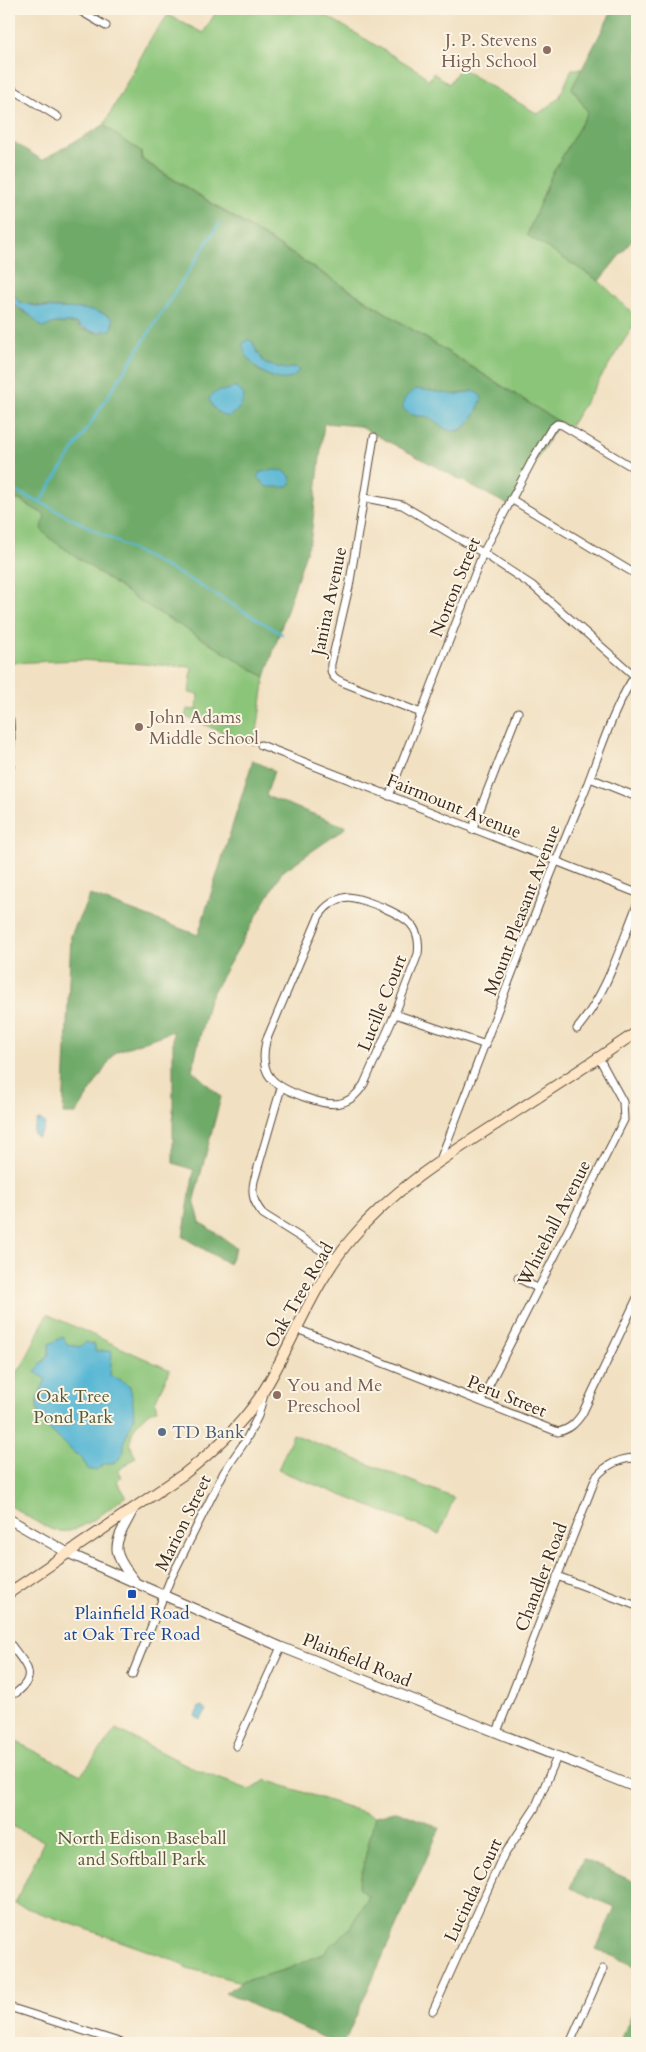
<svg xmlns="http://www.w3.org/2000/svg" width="646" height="2052" viewBox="0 0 646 2052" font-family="Cardo,serif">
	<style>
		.green { fill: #8bc579; stroke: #63784c }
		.forest { fill: #70aa69; stroke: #566a44; fill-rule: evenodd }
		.water { fill: #55b6d4; stroke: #487079 }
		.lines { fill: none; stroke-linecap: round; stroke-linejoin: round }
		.stream { stroke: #55b6d4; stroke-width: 2.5 }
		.minor-casing { stroke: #564536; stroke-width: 9 }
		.tertiary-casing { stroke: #564536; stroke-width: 11 }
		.secondary-casing { stroke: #564536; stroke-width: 12 }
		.minor { stroke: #fff; stroke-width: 7 }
		.tertiary { stroke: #fff; stroke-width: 9 }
		.secondary { stroke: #fde5c5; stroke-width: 10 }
		.education-dot { fill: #8d6e63; stroke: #fcf5e5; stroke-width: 2 }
		.service-dot { fill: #5c6f8a; stroke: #fcf5e5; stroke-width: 2 }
		.transit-dot { fill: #1a4fb4; stroke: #fcf5e5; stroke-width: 2 }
		.labels { text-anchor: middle; stroke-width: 4; stroke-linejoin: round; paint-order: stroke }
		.education-label { font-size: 18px; fill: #785e54; stroke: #fcf5e5; text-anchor: start }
		.street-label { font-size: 18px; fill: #3b2a1e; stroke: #fcf5e5 }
		.park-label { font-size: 18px; fill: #535839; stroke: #fcf5e5 }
		.service-label { font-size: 18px; fill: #4e5e75; stroke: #fcf5e5; text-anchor: start }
		.transit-label { font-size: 18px; fill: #164399; stroke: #fcf5e5 }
	</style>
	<rect width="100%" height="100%" fill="#fcf5e5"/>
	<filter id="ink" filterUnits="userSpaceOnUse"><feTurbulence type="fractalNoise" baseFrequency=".02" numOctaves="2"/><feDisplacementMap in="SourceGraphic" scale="10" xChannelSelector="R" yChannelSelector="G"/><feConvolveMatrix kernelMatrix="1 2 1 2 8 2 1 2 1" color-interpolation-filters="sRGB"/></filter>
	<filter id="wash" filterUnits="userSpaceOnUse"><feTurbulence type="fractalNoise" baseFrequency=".0096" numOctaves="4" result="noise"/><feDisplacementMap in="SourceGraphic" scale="20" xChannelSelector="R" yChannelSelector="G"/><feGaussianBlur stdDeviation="1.12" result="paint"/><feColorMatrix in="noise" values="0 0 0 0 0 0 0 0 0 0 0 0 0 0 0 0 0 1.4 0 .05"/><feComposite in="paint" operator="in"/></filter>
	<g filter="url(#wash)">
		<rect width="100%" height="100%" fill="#f1e0c1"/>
		<g class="green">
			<polygon points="218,9 321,9 322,13 422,73 429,80 433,73 449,84 460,68 538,114 559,98 572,69 582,69 572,88 588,112 551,176 527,235 599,281 637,317 637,320 569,428 142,159 141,151 123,140 104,125 151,38 168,15 203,33"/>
			<polygon points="9,499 19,500 45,515 48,537 138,600 265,677 255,745 185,717 187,709 197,710 198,694 189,693 192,667 79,660 9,663"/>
			<path d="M47 1314 170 1370 155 1402 157 1409C138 1416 122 1438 136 1457L118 1471 121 1477 117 1481 126 1496C108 1509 77 1538 54 1530 38 1525 23 1513 9 1505V1377L22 1367Z"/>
			<polygon points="293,1434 454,1498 439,1534 278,1470"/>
			<polygon points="116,1729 199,1771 250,1790 266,1780 375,1816 358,1888 369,1896 349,1929 322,1954 288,1969 241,1982 187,1968 174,1960 15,1904 44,1841 9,1825 9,1741 13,1740 81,1775"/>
		</g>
		<g class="forest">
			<polygon points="613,9 637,9 637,234 599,281 527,235 551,176 588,112 572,88"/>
			<path d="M104 125 123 140 141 151 142 160 559 422 510 506 359 426 324 423 311 537 265 677 138 600 48 537 41 529 45 515 20 500 9 499V299L17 308 31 316 43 328 54 323H76L81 329 101 334 108 315C79 308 48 309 19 302L13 293 9 297V139L42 160ZM252 341 256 350 265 364 286 369 295 367 291 378 272 377 256 369ZM436 391C448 396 455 396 466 392L479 407 468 424 460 431 447 429 427 416H413Z"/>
			<polygon points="253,760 274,771 266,796 347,827 282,872 209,999 192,1070 221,1097 194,1199 200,1222 236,1247 229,1264 183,1237 194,1170 173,1163 173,1031 115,1052 76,1114 63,1114 71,935 90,895 198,935"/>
			<polygon points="397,1811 440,1828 344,2043 336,2043 225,1993 241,1982 288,1969 322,1954 349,1929 369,1896 358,1888 375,1816"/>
			<polygon points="583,1859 637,1883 637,1967 596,1949 615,1907 570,1888"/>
			<polygon points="637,2001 637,2043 620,2043"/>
		</g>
		<g class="water">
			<path d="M13 293 19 302C27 304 35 307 43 307 64 310 95 305 113 319L112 329C100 334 85 332 76 323H54L43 328 31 316 11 302 9 297Z"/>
			<path d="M248 340 252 341 256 350 265 364 286 369 295 367 299 370C287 394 242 366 243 343Z"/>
			<path d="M234 386 244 394C244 406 237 412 227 417 217 413 213 409 209 399 215 387 225 394 234 386Z"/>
			<path d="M416 389 457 395 473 391 479 394 482 398C477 412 466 436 448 430 441 427 436 420 428 417 424 415 418 417 413 415 410 414 406 411 403 409 402 398 408 394 416 389Z"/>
			<polygon points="275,470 284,471 290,476 291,484 286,487 267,487 257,477 261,472"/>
			<polygon points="41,1120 45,1123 44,1128 39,1136 36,1137 33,1132 37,1121"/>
			<path d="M63 1337 67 1344 79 1347 86 1342 95 1345V1351H112L110 1376 119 1379 130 1386 133 1404 134 1418 124 1441V1451L117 1462 104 1464 96 1470H89L80 1456 74 1453C62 1438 35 1424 37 1402 38 1394 43 1386 46 1379L35 1372 49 1354V1344Z"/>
			<polygon points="202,1706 206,1710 202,1718 199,1720 195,1716 199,1707"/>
		</g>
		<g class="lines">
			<g class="stream">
				<polyline points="9,489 40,502 191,580 282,634"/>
				<polyline points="40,502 219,224"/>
			</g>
		</g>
	</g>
	<g filter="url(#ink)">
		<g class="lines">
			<defs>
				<g id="minor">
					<polyline points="77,9 106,26"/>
					<polyline points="9,87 58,117"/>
					<path d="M374 437 349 587 331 664C330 674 333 678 342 682L421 713"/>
					<polyline points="365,498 402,505 483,553 533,586 637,678"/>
					<polyline points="511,499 637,575"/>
					<polyline points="261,745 637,893"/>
					<polyline points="590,778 637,797"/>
					<polyline points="389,796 483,553 534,457 551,429 557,424 562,425 637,470"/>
					<polyline points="472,830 518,712"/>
					<path d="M348 897C360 898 370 903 382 907 405 917 422 925 418 954L395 1014 364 1084C348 1110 329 1106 304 1097 274 1086 258 1076 266 1041L319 916C326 905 335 899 348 897Z"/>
					<polyline points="395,1014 486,1045"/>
					<path d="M577 1029C607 993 620 947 637 905"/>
					<path d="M281 1088 254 1181C251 1195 254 1203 263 1214L335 1259"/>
					<path d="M440 1160C488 1038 533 914 584 793 598 758 615 702 637 673"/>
					<polyline points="518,1278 537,1288"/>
					<path d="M297 1329 558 1432C570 1429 575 1424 582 1414L637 1298"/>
					<polyline points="481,1401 624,1120 623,1102 599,1058"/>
					<polyline points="557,1576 637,1606"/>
					<path d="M9 1642C23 1663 41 1674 16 1693"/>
					<polyline points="132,1675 170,1580 224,1472 246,1440 258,1416 264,1394"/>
					<path d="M497 1732 596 1477C607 1464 620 1458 637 1458"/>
					<polyline points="236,1746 281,1647"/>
					<polyline points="9,2007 122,2043"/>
					<polyline points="433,2011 501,1860 535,1808 557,1757"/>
					<polyline points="570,2043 603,1969"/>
				</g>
				<g id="tertiary">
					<polyline points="9,720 10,737 9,767"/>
					<path d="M133 1510C115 1544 108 1548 134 1580"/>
					<polyline points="9,1519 68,1553 281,1647 637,1788"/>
				</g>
				<path id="secondary" d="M9 1593 184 1474C215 1450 246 1421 266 1387 295 1338 314 1283 351 1239 391 1191 445 1157 498 1123 545 1093 591 1063 637 1032"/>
			</defs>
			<use href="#minor" class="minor-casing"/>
			<use href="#tertiary" class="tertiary-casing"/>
			<use href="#secondary" class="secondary-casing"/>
			<use href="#minor" class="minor"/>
			<use href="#tertiary" class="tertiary"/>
			<use href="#secondary" class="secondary"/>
		</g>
	</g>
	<g class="education-dot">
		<circle cx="547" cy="50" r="5"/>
		<circle cx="139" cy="727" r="5"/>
		<circle cx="277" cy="1395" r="5"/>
	</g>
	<circle class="service-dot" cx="162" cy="1432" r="5"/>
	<rect class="transit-dot" x="127" y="1589" width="10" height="10" rx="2.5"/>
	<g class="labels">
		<g class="education-label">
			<text x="537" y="46" text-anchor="end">J. P. Stevens<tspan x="537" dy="21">High School</tspan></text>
			<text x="149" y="723">John Adams<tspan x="149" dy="21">Middle School</tspan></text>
			<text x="287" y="1391">You and Me<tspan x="287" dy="21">Preschool</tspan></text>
		</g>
		<g class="street-label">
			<text transform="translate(455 587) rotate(-68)" y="6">Norton Street</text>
			<text transform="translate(329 601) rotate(-78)" y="6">Janina Avenue</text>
			<text transform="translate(454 806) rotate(22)" y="6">Fairmount Avenue</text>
			<text transform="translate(522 910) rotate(-69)" y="6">Mount Pleasant Avenue</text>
			<text transform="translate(382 1003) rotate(-68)" y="6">Lucille Court</text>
			<text transform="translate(554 1223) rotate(-63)" y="6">Whitehall Avenue</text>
			<text transform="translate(299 1295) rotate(-60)" y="6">Oak Tree Road</text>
			<text transform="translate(507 1396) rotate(22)" y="6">Peru Street</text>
			<text transform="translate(183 1523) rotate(-64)" y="6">Marion Street</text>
			<text transform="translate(541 1577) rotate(-69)" y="6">Chandler Road</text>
			<text transform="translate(357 1660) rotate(22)" y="6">Plainfield Road</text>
			<text transform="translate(473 1890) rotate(-65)" y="6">Lucinda Court</text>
		</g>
		<g class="park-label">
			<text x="73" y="1402">Oak Tree<tspan x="73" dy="21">Pond Park</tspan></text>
			<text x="142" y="1844">North Edison Baseball<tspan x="142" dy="21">and Softball Park</tspan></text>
		</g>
		<g class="service-label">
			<text x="172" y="1438">TD Bank</text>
		</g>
		<g class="transit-label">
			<text x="132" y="1619">Plainfield Road<tspan x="132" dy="21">at Oak Tree Road</tspan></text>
		</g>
	</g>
	<rect width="646" height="2052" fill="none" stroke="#fcf5e5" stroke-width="30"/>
</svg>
